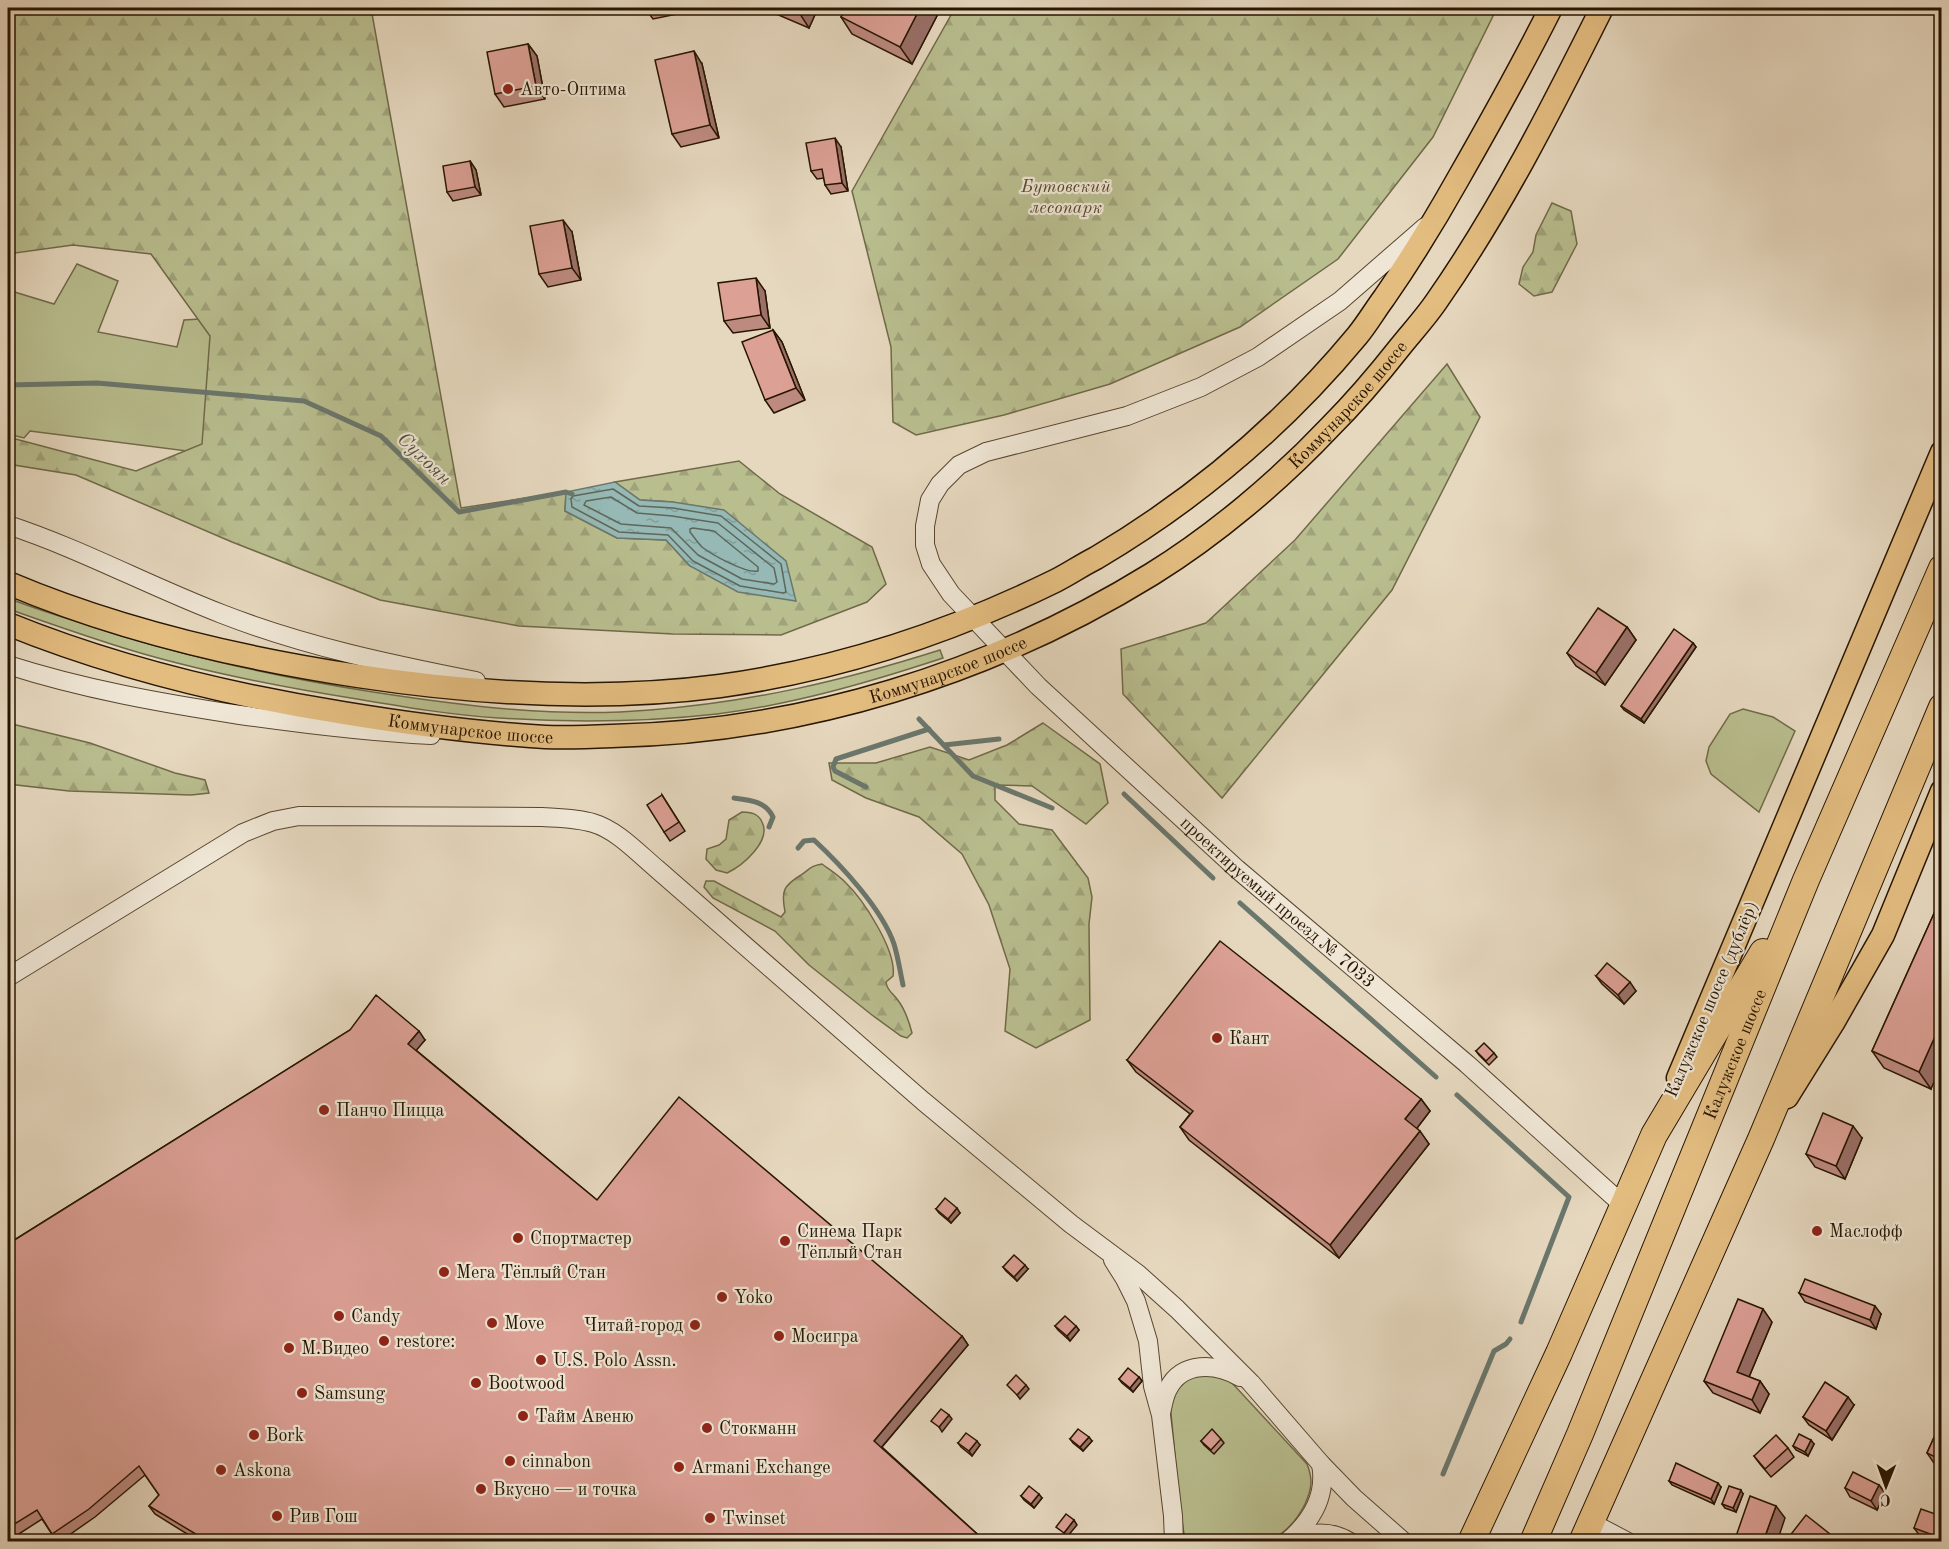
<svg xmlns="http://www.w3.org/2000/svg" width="1949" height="1549" viewBox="0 0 1949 1549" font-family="'Old Standard TT',serif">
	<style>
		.green { fill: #b9be8f; stroke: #706a48; stroke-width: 1.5 }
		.forest { fill: url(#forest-firs); stroke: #706a48; stroke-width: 1.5 }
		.water { fill: url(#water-ripples); stroke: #6a776d; stroke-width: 1.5 }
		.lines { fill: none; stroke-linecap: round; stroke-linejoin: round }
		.shore { stroke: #5e675a; stroke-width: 1.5 }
		.stream { stroke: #6a776d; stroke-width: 5 }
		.minor-casing { stroke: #574630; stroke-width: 20 }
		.major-casing { stroke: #271500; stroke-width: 25 }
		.highway-casing { stroke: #271500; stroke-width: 28 }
		.minor { stroke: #efe6d5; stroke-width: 18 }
		.major { stroke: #e3bc80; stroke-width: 22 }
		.highway { stroke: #e3bc80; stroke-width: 26 }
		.wall { fill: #bd8a80; stroke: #271500; stroke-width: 1.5 }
		.shaded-wall { fill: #9a7068; stroke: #271500; stroke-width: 1.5 }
		.building { fill: #dca095; stroke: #271500; stroke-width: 1.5 }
		.poi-dot { fill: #8f2418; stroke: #efe6d5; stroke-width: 2 }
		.labels { text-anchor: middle; stroke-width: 4.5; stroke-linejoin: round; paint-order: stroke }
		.poi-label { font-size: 18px; fill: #271500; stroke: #efe6d5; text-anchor: start }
		.park-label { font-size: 18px; font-style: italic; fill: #53482b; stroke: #efe6d5 }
		.street-label { font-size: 18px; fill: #271500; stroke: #efe6d5 }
		.water-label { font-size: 20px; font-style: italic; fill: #4e4e3f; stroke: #efe6d5 }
	</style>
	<defs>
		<pattern id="forest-firs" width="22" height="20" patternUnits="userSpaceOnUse" patternTransform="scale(1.5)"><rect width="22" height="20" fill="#b9be8f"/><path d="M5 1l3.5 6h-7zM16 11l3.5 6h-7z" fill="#9fa27a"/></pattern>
		<pattern id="water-ripples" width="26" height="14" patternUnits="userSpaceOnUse" patternTransform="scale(1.5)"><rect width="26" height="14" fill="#96b9b5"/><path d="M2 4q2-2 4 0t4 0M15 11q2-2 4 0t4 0" fill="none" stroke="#819e9a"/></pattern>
	</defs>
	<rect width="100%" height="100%" fill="#e6d8bf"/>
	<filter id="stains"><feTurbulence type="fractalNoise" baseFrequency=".00333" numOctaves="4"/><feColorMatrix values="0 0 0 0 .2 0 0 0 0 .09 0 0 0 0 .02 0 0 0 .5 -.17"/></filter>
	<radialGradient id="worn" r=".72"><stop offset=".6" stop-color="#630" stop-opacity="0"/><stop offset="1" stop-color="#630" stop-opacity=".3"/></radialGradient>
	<g class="green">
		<polygon points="77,264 118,281 98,332 177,347 184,320 250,316 234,457 30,431 24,438 8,434 8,290 54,304"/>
		<path d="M8 598C30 607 53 614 75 621 172 654 272 676 373 692 464 706 558 718 650 710 752 702 842 681 940 650L943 658C870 682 795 704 717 714 645 722 572 723 499 718 451 715 404 707 357 699 275 686 191 670 111 644 80 634 48 623 17 612L8 608Z"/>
		<polygon points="1743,709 1773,717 1795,731 1759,812 1711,774 1706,761 1709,747 1730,714"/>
		<path d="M1195 1374 1223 1377 1233 1384 1307 1464C1313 1479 1312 1489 1305 1504 1297 1520 1286 1533 1270 1540 1259 1545 1201 1541 1185 1541L1179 1499 1170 1403 1176 1388Z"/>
	</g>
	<g class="forest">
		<polygon points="8,8 371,8 461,508 566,492 565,511 617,538 666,540 690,566 673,502 640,500 615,482 739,461 780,494 872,547 886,584 867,602 781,635 673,634 519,626 380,600 232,542 76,475 8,464 8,437 136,471 202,444 210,336 151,254 73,245 8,254"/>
		<polygon points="955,8 1497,8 1433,137 1338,259 1240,327 1110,384 1004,415 916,435 893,422 891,347 852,191"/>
		<polygon points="1552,203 1571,211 1577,244 1552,292 1534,296 1519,284 1523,267 1533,252 1536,235"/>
		<polygon points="1447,364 1480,417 1392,590 1222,798 1123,694 1121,649 1206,623 1295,540"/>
		<polygon points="8,723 90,743 175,773 205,780 209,793 191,795 69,791 8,784"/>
		<polygon points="1043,723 1100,764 1108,803 1086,824 1032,786 995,785 995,800 1019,824 1052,830 1088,878 1092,897 1089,924 1090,1020 1036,1048 1005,1031 1010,969 989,905 962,854 919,817 866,798 832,780 829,763 876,763 930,747 969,760 1007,745"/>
		<path d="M742 812C750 812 758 813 762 822 772 841 742 866 727 873L716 870 706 859 707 849 719 845 726 839 729 820Z"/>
		<path d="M822 864C830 870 838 875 845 882 863 899 897 951 893 976L886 982C887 991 893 993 897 999 905 1009 909 1021 912 1033L907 1038 901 1036 872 1015 809 965 775 931 713 898 704 887 706 881H714L781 917 785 912C781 891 783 886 801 875 810 869 810 866 822 864Z"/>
	</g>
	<polygon class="water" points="615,482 640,500 673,502 724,510 786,561 796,601 738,592 690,566 666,540 617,538 565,511 566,492"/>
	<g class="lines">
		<g class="shore">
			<polygon points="613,489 639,506 673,508 721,516 781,564 786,592 783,593 740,586 693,561 668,535 619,532 572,507 571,499 573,496"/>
			<polygon points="611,497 637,513 672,516 718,523 774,568 777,582 774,584 742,579 698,555 671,528 621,524 584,505 586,501"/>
			<path d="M693 528 714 531 758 567V571C747 574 712 555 702 547 698 543 694 537 690 532V529Z"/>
		</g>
		<g class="stream">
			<polyline points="8,385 97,383 304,401 381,436 459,512 566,492 572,494"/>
			<polyline points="919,719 973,776 1052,808"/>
			<polyline points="944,745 999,739"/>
			<polyline points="866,787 835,771 833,767 836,759 929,729"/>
			<polyline points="1124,794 1213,878"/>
			<path d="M734 798C749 800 766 801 773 817L769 827"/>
			<path d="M798 848 804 841 814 840C841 865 882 909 894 944 898 957 900 971 903 985"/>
			<polyline points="1240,903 1436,1077"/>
			<polyline points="1457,1095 1569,1197 1521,1322"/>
			<polyline points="1443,1474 1494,1351 1506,1344 1510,1339"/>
		</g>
		<defs>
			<g id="minor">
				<path id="s1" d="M1425 227 1340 301 1258 357 1201 387 1127 416 986 452 959 465 940 484 930 500 925 526V545L931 564 951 594 1038 686 1237 869 1467 1064 1623 1205"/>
				<path d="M8 525C81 549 149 586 222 614 304 646 390 664 476 681"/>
				<path d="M8 665C83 689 161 703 240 715 303 724 367 732 431 735"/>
				<path d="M8 977 243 833 273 821 299 816 542 817C559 818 577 818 593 823 617 830 638 853 657 869L923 1101 1071 1224 1138 1274 1177 1309 1251 1383 1321 1464 1354 1498 1404 1542"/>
				<polyline points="1113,1260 1125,1279 1136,1301 1148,1341 1153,1386 1161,1415 1173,1516 1174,1542"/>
				<path d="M1161 1413C1163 1405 1164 1396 1168 1389 1182 1361 1216 1363 1240 1377"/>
				<polyline points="1590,1522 1628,1542"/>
				<path d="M1292 1539C1311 1532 1331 1530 1350 1542"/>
				<path d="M1287 1542C1311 1522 1327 1496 1321 1464"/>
			</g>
			<g id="major">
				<path d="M8 583C119 630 239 658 358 676 477 694 599 702 720 686 836 670 951 632 1055 581 1069 574 1082 565 1096 558 1194 500 1284 424 1357 336 1367 324 1375 310 1384 298 1411 259 1435 220 1458 179 1490 123 1522 66 1551 8"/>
				<path id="s2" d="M8 624C114 667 230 695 343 713 410 724 477 733 545 737 567 738 590 737 612 736 802 732 990 674 1152 574 1215 535 1279 481 1330 427 1355 402 1378 375 1400 347 1412 332 1425 318 1436 302 1501 209 1552 108 1602 8"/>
				<polyline points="1678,1078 1942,452"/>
				<polyline points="1787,1097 1833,1023 1883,935 1942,791"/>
			</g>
			<g id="highway">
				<polyline points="1471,1542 1559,1353 1654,1135 1763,952"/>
				<path id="s3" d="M1533 1542 1580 1434 1806 880 1942 568"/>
				<polyline points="1582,1542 1761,1139 1942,707"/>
			</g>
		</defs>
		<use href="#minor" class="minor-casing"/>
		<use href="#major" class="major-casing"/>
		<use href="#highway" class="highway-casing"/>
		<use href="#minor" class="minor"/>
		<use href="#major" class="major"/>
		<use href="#highway" class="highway"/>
	</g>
	<g class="wall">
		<polygon points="645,8 691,8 692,11 653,19"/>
		<polygon points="762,8 818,8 809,28"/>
		<polygon points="846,8 941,8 912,64 852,34 841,17"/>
		<polygon points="528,44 537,56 545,99 504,107 495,94"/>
		<polygon points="702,64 719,138 681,147 672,134"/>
		<polygon points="841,147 848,191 831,194 825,185 824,178 817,179 811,171"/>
		<polygon points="470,161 476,170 481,195 453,201 447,192"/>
		<polygon points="572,232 581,280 548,287 539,274"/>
		<polygon points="765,291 770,328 733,333 724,321"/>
		<polygon points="773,330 782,342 805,400 774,413 765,400"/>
		<polygon points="1627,627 1636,640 1605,685 1576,666 1567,653"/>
		<polygon points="1693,643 1696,647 1644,723 1624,710 1621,706"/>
		<polygon points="662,795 685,831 670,841 664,832"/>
		<polygon points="1941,898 1931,1089 1884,1068 1872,1051"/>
		<polygon points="1596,976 1636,991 1624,1004 1602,984"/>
		<polygon points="350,1030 425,1040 416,1050 597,1200 962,1336 968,1345 882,1447 986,1542 200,1542 155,1514 149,1506 159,1495 145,1475 95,1517 59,1542 57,1542 42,1519 8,1541 8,1244"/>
		<polygon points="1476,1051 1494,1053 1497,1057 1489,1065 1479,1055"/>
		<polygon points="1127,1060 1421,1099 1430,1111 1417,1128 1429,1144 1339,1258 1189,1140 1180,1127 1190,1114 1136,1072"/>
		<polygon points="1862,1138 1845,1179 1815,1167 1806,1154"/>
		<polygon points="936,1209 960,1213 951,1223 939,1213"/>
		<polygon points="1003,1267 1028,1269 1017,1281 1006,1271"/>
		<polygon points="1799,1293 1881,1314 1876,1329 1805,1302"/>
		<polygon points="1772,1322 1749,1377 1760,1381 1769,1394 1760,1413 1713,1393 1704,1381"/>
		<polygon points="1055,1326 1076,1326 1079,1330 1070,1341 1058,1330"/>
		<polygon points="1139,1377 1142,1381 1133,1392 1122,1383 1119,1379"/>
		<polygon points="1854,1405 1832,1440 1809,1425 1803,1417"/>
		<polygon points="1941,1422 1941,1469 1936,1466 1927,1453"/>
		<polygon points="1070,1439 1092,1441 1083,1451 1073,1443"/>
		<polygon points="1221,1439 1224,1443 1214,1454 1204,1445 1201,1441"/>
		<polygon points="958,1443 980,1445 972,1456 961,1447"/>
		<polygon points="1814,1444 1808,1456 1796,1450 1793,1446"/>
		<polygon points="1788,1448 1794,1457 1771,1477 1760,1464 1754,1456"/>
		<polygon points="1669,1481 1721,1487 1714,1504 1672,1485"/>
		<polygon points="1879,1485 1885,1493 1877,1510 1850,1497 1845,1488"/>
		<polygon points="1743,1494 1736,1512 1725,1508 1722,1504"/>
		<polygon points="1021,1496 1042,1498 1034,1508 1024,1500"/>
		<polygon points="1941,1516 1941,1542 1926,1542 1923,1540 1914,1528"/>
	</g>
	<g class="shaded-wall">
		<polygon points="799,8 818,8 809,28 798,11"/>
		<polygon points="920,8 941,8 912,64 900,47"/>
		<polygon points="528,44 537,56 545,99 536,86"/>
		<polygon points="694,51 702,64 719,138 710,125"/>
		<polygon points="835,138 841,147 848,191 842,183"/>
		<polygon points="470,161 476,170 481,195 475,187"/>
		<polygon points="563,220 572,232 581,280 572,268"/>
		<polygon points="756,278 765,291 770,328 761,315"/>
		<polygon points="773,330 782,342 805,400 796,388"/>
		<polygon points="1627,627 1636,640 1605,685 1596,673"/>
		<polygon points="1693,643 1696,647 1644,723 1641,719"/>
		<polygon points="1630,982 1636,991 1624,1004 1618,995"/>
		<polygon points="1941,1023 1941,1066 1931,1089 1919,1072"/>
		<polygon points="419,1031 425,1040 414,1053 408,1044"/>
		<polygon points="1421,1099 1430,1111 1414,1132 1405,1119"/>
		<polygon points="1853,1126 1862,1138 1845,1179 1836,1166"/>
		<polygon points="1420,1131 1429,1144 1339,1258 1330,1245"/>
		<polygon points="957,1208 960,1213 951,1223 948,1219"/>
		<polygon points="1025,1265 1028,1269 1017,1281 1014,1277"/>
		<polygon points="1875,1306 1881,1314 1876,1329 1870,1320"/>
		<polygon points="1763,1309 1772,1322 1746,1384 1737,1372"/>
		<polygon points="1076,1326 1079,1330 1070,1341 1067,1336"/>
		<polygon points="962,1336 968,1345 880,1449 874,1441"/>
		<polygon points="1139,1377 1142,1381 1133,1392 1130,1388"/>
		<polygon points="1760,1381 1769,1394 1760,1413 1752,1400"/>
		<polygon points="1026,1385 1029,1389 1020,1399 1017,1395"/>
		<polygon points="1848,1397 1854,1405 1832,1440 1826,1431"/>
		<polygon points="949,1415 952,1419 942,1432 939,1427"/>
		<polygon points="1089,1437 1092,1441 1083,1451 1080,1447"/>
		<polygon points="1811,1440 1814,1444 1808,1456 1805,1452"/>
		<polygon points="977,1441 980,1445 972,1456 969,1451"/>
		<polygon points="1718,1483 1721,1487 1714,1504 1711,1499"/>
		<polygon points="1879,1485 1885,1493 1877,1510 1871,1501"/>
		<polygon points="1741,1490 1743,1494 1736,1512 1733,1508"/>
		<polygon points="1039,1494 1042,1498 1034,1508 1031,1504"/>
		<polygon points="1776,1506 1785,1518 1777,1542 1763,1542"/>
		<polygon points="1074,1520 1077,1525 1067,1537 1064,1533"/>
	</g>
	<g class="building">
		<polygon points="789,8 799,8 798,11"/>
		<polygon points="846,8 920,8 900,47 841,17"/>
		<polygon points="528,44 536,86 495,94 487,52"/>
		<polygon points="694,51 710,125 672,134 655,60"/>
		<polygon points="835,138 842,183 825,185 822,169 811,171 806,143"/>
		<polygon points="470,161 475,187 447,192 443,166"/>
		<polygon points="563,220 572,268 539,274 530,226"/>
		<polygon points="756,278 761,315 724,321 718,283"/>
		<polygon points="773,330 796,388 765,400 742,342"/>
		<polygon points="1598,608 1627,627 1596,673 1567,653"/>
		<polygon points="1674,629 1693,643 1641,719 1621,706"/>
		<polygon points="662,795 679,822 664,832 647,805"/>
		<polygon points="1941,898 1941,1023 1919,1072 1872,1051"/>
		<polygon points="1220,941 1421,1099 1405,1119 1420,1131 1330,1245 1180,1127 1193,1111 1127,1060"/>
		<polygon points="1607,963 1630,982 1618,995 1596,976"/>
		<polygon points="376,995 419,1031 408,1044 597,1200 679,1097 962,1336 874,1441 986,1542 209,1542 149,1506 159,1495 139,1466 89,1509 52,1534 37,1510 8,1528 8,1244 350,1030"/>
		<polygon points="1484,1043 1494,1053 1486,1061 1476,1051"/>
		<polygon points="1823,1113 1853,1126 1836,1166 1806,1154"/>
		<polygon points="945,1198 957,1208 948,1219 936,1209"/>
		<polygon points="1014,1255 1025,1265 1014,1277 1003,1267"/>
		<polygon points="1805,1279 1875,1306 1870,1320 1799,1293"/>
		<polygon points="1738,1299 1763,1309 1737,1372 1760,1381 1752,1400 1704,1381"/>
		<polygon points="1065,1316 1076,1326 1067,1336 1055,1326"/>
		<polygon points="1128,1368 1139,1377 1130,1388 1119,1379"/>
		<polygon points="1016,1375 1026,1385 1017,1395 1007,1385"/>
		<polygon points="1825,1382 1848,1397 1826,1431 1803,1417"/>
		<polygon points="941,1409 949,1415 939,1427 931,1421"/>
		<polygon points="1941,1422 1941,1460 1927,1453"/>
		<polygon points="1078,1429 1089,1437 1080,1447 1070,1439"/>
		<polygon points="1212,1429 1221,1439 1211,1450 1201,1441"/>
		<polygon points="966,1433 977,1441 969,1451 958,1443"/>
		<polygon points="1799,1434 1811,1440 1805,1452 1793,1446"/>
		<polygon points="1776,1435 1788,1448 1765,1469 1754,1456"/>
		<polygon points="1676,1463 1718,1483 1711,1499 1669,1481"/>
		<polygon points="1853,1472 1879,1485 1871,1501 1845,1488"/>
		<polygon points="1029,1486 1039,1494 1031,1504 1021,1496"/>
		<polygon points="1729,1486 1741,1490 1733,1508 1722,1504"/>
		<polygon points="1750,1496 1776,1506 1763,1542 1734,1542"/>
		<polygon points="1921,1509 1941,1516 1941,1538 1914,1528"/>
		<polygon points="1066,1514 1074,1520 1064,1533 1056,1527"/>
		<polygon points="1806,1515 1840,1542 1785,1542"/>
		<polygon points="1206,1537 1211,1542 1203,1542"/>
	</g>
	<g class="poi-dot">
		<circle cx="508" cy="89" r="6"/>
		<circle cx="1217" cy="1038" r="6"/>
		<circle cx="324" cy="1110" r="6"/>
		<circle cx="1817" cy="1231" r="6"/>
		<circle cx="518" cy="1238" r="6"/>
		<circle cx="785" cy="1241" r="6"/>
		<circle cx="444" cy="1272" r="6"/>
		<circle cx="722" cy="1297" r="6"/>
		<circle cx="339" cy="1316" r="6"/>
		<circle cx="492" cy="1323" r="6"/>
		<circle cx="695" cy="1325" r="6"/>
		<circle cx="779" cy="1336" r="6"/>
		<circle cx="384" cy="1341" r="6"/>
		<circle cx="289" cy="1348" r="6"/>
		<circle cx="541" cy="1360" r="6"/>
		<circle cx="476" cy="1383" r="6"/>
		<circle cx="302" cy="1393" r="6"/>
		<circle cx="523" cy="1416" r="6"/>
		<circle cx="707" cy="1428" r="6"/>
		<circle cx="254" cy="1435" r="6"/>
		<circle cx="510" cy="1461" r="6"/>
		<circle cx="679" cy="1467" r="6"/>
		<circle cx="221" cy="1470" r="6"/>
		<circle cx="481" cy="1489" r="6"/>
		<circle cx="277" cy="1516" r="6"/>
		<circle cx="710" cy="1518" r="6"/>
	</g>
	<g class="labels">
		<g class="poi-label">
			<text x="520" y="95">Авто-Оптима</text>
			<text x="1229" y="1044">Кант</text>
			<text x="336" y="1116">Панчо Пицца</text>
			<text x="797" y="1237">Синема Парк<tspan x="797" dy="21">Тёплый Стан</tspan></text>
			<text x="1829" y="1237">Маслофф</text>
			<text x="530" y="1244">Спортмастер</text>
			<text x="456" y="1278">Мега Тёплый Cтан</text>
			<text x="734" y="1303">Yoko</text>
			<text x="351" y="1322">Candy</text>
			<text x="504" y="1329">Move</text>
			<text x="683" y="1331" text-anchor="end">Читай-город</text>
			<text x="791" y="1342">Мосигра</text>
			<text x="396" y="1347">restore:</text>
			<text x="301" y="1354">М.Видео</text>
			<text x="553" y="1366">U.S. Polo Assn.</text>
			<text x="488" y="1389">Bootwood</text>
			<text x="314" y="1399">Samsung</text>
			<text x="535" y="1422">Тайм Авеню</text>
			<text x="719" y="1434">Стокманн</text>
			<text x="266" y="1441">Bork</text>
			<text x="522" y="1467">cinnabon</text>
			<text x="691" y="1473">Armani Exchange</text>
			<text x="233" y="1476">Askona</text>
			<text x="493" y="1495">Вкусно — и точка</text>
			<text x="289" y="1522">Рив Гош</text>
			<text x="722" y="1524">Twinset</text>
		</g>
		<g class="park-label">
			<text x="1066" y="192">Бутовский<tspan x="1066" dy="21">лесопарк</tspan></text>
		</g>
		<g class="street-label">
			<text dy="6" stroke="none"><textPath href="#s2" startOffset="1448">Коммунарское шоссе</textPath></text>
			<text dy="6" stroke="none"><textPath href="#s2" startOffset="962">Коммунарское шоссе</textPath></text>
			<text dy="6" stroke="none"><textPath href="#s2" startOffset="476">Коммунарское шоссе</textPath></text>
			<text dy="6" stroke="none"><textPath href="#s1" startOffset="1128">проектируемый проезд № 7033</textPath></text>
			<text transform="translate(1711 999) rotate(-67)" y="6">Калужское шоссе (дублёр)</text>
			<text dy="6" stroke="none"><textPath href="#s3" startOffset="528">Калужское шоссе</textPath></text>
		</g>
		<g class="water-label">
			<text transform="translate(425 458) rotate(44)" y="7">Сухоян</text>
		</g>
	</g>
	<rect width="1949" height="1549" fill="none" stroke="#e6d8bf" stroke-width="30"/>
	<rect x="9" y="9" width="1931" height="1531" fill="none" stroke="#271500" stroke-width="3"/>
	<rect x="15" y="15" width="1919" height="1519" fill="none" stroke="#271500" stroke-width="1.5"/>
	<g transform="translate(1886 1486) rotate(181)" stroke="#efe6d5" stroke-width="4.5" paint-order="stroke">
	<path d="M0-4.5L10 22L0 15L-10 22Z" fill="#271500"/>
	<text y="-9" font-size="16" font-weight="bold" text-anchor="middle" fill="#271500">С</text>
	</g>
	<rect width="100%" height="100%" filter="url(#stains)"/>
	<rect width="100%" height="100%" fill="url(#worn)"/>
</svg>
